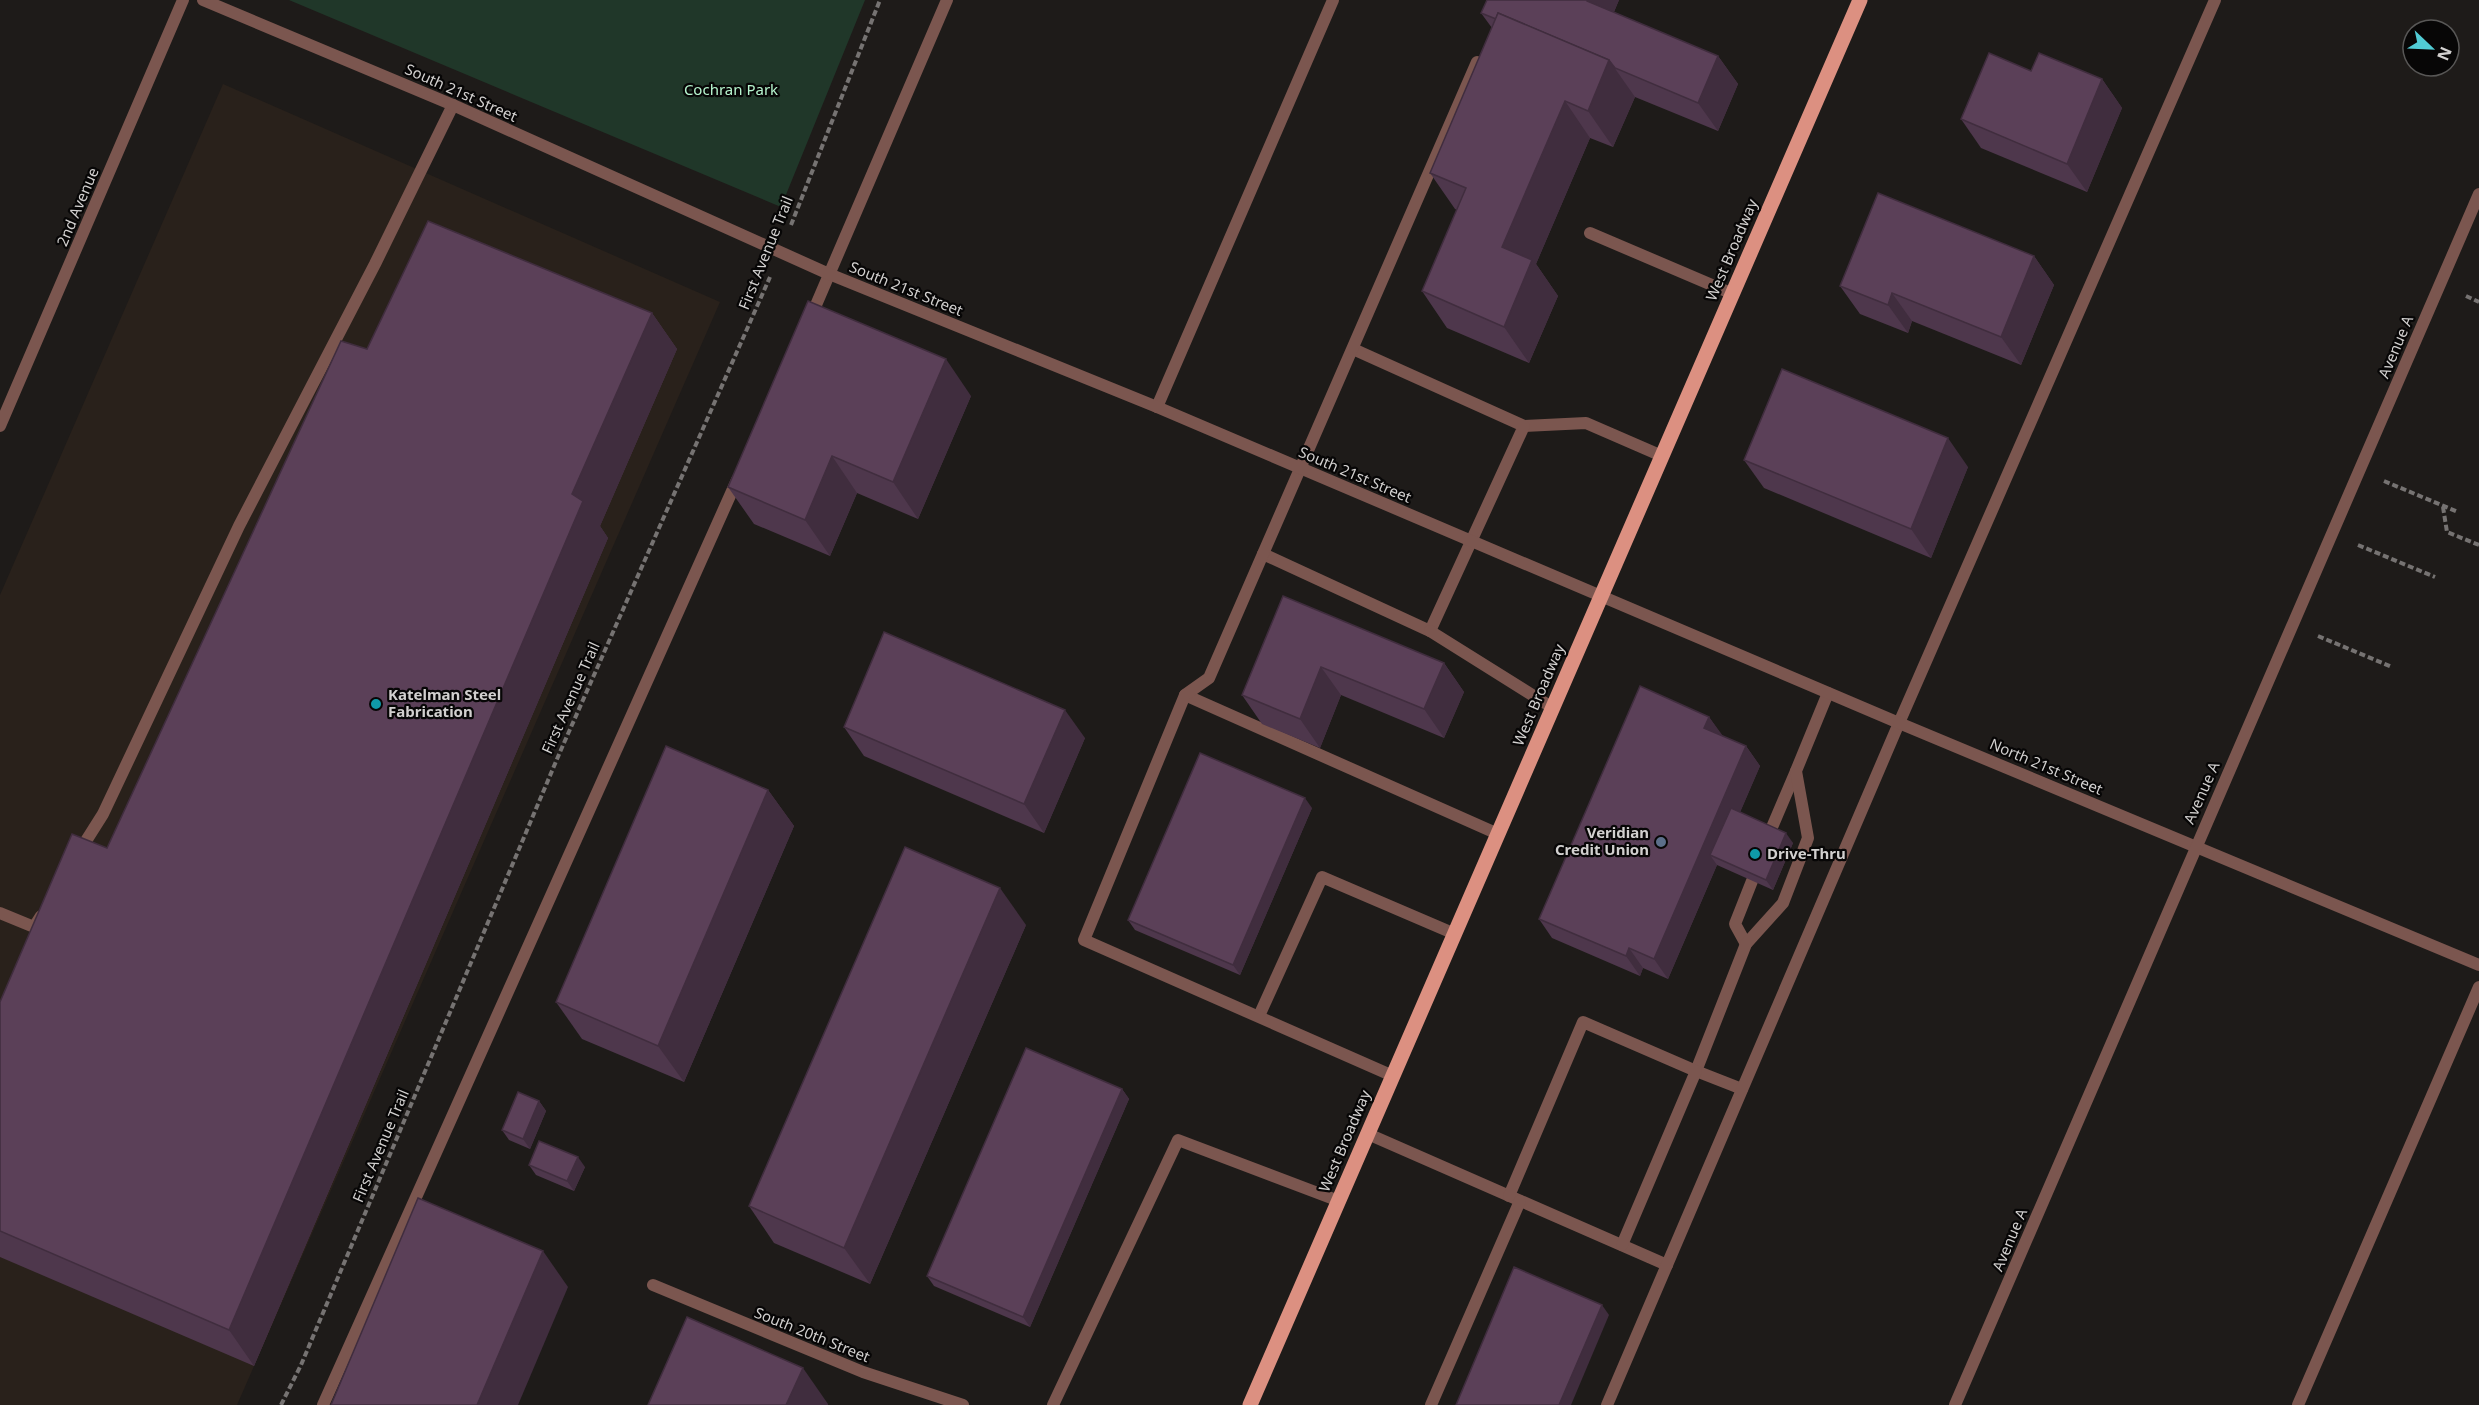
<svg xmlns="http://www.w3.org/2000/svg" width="2479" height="1405" viewBox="0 0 2479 1405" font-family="'Noto Sans',sans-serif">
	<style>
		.built { fill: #29211b }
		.green { fill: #203729 }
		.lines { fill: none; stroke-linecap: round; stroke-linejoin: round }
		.path { stroke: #767372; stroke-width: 4; stroke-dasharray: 6 3; stroke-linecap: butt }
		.service { stroke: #7b564f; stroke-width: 12 }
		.tertiary { stroke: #7b564f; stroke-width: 12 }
		.primary { stroke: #dc9081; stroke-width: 15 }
		.wall { fill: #4e374c }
		.shaded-wall { fill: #402d3e }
		.building { fill: #5b4058; stroke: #402d3e; stroke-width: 1.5 }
		.culture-dot { fill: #0f9aa8; stroke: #070606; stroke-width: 2 }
		.service-dot { fill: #5c6f8a; stroke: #070606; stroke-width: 2 }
		.labels { text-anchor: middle; stroke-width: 4.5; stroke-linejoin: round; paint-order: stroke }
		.park-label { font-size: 15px; fill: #b6f5ce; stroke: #070606 }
		.street-label { font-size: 15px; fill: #d2d0cf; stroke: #070606 }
		.poi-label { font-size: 15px; font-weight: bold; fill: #d2d0cf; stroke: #070606; text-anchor: start }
	</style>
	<rect width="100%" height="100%" fill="#1e1b19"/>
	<polygon class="built" points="223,84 720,302 237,1405 0,1405 0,595"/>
	<polygon class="green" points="289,0 865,0 781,207"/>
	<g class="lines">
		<g class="path">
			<polyline points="791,225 880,0"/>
			<polyline points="2466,296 2479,302"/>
			<polyline points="2384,481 2458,512"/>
			<polyline points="2443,507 2447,532 2479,545"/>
			<polyline points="2358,545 2435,577"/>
			<polyline points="2318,636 2392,667"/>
			<polyline points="281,1405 301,1365 560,752 770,277"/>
		</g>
		<g class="service">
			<polyline points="1590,233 1733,294"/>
			<polyline points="810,319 947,0"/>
			<polyline points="1157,407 1333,0"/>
			<polyline points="1524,426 1586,423 1662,456"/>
			<polyline points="1263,554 1430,631 1524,426 1353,349"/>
			<polyline points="1430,631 1553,708"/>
			<polyline points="1185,695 1498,834"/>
			<polyline points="1770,832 1796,771"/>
			<polyline points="79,852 103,814 239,526 375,264 453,105"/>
			<polyline points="0,913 34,927 41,916"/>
			<polyline points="1746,944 1735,924 1752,881"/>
			<polyline points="1259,1016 1322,877 1455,934"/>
			<polyline points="1393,1076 1084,940 1185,695 1209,678 1477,62"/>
			<polyline points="1742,1089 1696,1071 1746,944 1783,903 1808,838 1796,771 1828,693"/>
			<polyline points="1368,1134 1667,1265"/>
			<polyline points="1509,1196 1583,1022 1696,1071 1622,1245"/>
			<polyline points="653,1285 863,1372 963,1405"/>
			<polyline points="323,1405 737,480"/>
			<polyline points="1053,1405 1178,1140 1339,1201"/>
			<polyline points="1431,1405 1520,1201"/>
			<polyline points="1607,1405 1899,723 2215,0"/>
			<polyline points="2298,1405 2479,987"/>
		</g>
		<g class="tertiary">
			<polyline points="203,0 453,105 829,274 1157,407 1899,723 2479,965"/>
			<polyline points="0,426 183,0"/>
			<polyline points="1955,1405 2479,194"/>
		</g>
		<polyline class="primary" points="1250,1405 1860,0"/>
	</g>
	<g class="wall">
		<polygon points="1487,0 1619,0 1614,12 1718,56 1738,84 1718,131 1635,97 1613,147 1590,138 1536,264 1558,296 1529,363 1447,328 1422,291 1457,210 1455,209 1430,173 1492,28 1481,13"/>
		<polygon points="2031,71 2102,79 2122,108 2087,192 1981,148 1961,119"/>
		<polygon points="2034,256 2054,285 2021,365 1912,321 1908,333 1860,314 1840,286"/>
		<polygon points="652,313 677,349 600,526 608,538 254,1366 0,1257 0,1002 107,848 367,349"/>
		<polygon points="971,396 918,519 857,493 830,556 754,524 728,487"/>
		<polygon points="1744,460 1968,467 1931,558 1764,488"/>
		<polygon points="1283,596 1444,663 1464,692 1444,738 1341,695 1320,748 1262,724 1242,695"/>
		<polygon points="1709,717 1722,736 1746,746 1760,766 1740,812 1793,843 1773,890 1717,865 1668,979 1643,968 1640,976 1552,938 1539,919"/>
		<polygon points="844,727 1085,738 1044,833 864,756"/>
		<polygon points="768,790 794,826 684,1082 582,1039 556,1002"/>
		<polygon points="1312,808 1240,975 1135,930 1128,920"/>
		<polygon points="1026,925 870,1284 774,1243 749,1206"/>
		<polygon points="1122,1089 1129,1099 1030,1327 934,1286 927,1276"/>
		<polygon points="539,1101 546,1111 530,1149 509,1140 502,1130"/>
		<polygon points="529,1165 585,1167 574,1191 536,1175"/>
	</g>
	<g class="shaded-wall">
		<polygon points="1587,0 1619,0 1606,30 1587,1"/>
		<polygon points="1718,56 1738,84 1718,131 1698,103"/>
		<polygon points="1609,60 1635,97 1613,147 1588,111"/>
		<polygon points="2102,79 2122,108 2087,192 2067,164"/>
		<polygon points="1565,101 1590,138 1536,264 1558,296 1529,363 1504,327 1502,247"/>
		<polygon points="2034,256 2054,285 2021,365 2001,337"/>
		<polygon points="1892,293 1912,321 1908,333 1888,305"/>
		<polygon points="652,313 677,349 600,526 608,538 254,1366 229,1330 572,494"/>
		<polygon points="946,359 971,396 918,519 893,482"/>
		<polygon points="1948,438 1968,467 1931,558 1911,529"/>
		<polygon points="832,456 857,493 830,556 805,520"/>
		<polygon points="1444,663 1464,692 1444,738 1424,709"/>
		<polygon points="1321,667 1341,695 1320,748 1300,719"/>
		<polygon points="1065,710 1085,738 1044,833 1024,804"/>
		<polygon points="1709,717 1723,736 1704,728"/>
		<polygon points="1746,746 1760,766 1720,859 1710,855 1717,865 1668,979 1654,959"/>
		<polygon points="768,790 794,826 684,1082 658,1046"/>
		<polygon points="1305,798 1312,808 1240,975 1233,965"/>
		<polygon points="1786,833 1793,843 1773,890 1766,880"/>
		<polygon points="1000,888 1026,925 870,1284 844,1248"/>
		<polygon points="1629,948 1643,968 1640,976 1626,956"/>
		<polygon points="1122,1089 1129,1099 1030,1327 1023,1317"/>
		<polygon points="539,1101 546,1111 530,1149 523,1139"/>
		<polygon points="578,1157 585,1167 574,1191 567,1181"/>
		<polygon points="543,1251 568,1287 518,1405 477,1405"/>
		<polygon points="1602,1305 1609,1315 1571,1405 1559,1405"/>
		<polygon points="803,1368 828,1404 828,1405 786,1405"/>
	</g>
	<g class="building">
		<polygon points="1487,0 1587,0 1587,1 1718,56 1698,103 1615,68 1609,60 1498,13 1496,19 1481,13"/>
		<polygon points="1498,13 1609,60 1588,111 1565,101 1502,247 1532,260 1504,327 1422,291 1466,188 1430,173"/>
		<polygon points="1989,53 2031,71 2039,53 2102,79 2067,164 1961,119"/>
		<polygon points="1878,193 2034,256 2001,337 1892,293 1888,305 1840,286"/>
		<polygon points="428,221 652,313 572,494 583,501 229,1330 0,1231 0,1002 72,834 107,848 341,341 367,349"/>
		<polygon points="808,301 946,359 893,482 832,456 805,520 728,487"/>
		<polygon points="1782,369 1948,438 1911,529 1744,460"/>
		<polygon points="1283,596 1444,663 1424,709 1321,667 1300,719 1242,695"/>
		<polygon points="884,632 1065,710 1024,804 844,727"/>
		<polygon points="1640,686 1709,717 1704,728 1746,746 1654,959 1629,948 1626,956 1539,919"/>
		<polygon points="666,746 768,790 658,1046 556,1002"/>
		<polygon points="1200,753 1305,798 1233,965 1128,920"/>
		<polygon points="1731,808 1786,833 1766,880 1710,855"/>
		<polygon points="905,847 1000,888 844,1248 749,1206"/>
		<polygon points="1026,1048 1122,1089 1023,1317 927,1276"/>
		<polygon points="518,1092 539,1101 523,1139 502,1130"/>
		<polygon points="539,1141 578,1157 567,1181 529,1165"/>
		<polygon points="418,1198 543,1251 477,1405 331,1405"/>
		<polygon points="1514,1267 1602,1305 1559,1405 1456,1405"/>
		<polygon points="687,1317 803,1368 786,1405 648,1405"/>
	</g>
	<g class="culture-dot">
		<circle cx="376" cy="704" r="6"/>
		<circle cx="1755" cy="854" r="6"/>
	</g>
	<circle class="service-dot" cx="1661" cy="842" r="6"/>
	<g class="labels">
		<g class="park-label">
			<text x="731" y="95">Cochran Park</text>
		</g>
		<g class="street-label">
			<text transform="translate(461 93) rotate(24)" y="5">South 21st Street</text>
			<text transform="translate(78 207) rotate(-67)" y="5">2nd Avenue</text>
			<text transform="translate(1732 250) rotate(-67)" y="5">West Broadway</text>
			<text transform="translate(766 253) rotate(-68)" y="5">First Avenue Trail</text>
			<text transform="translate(906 289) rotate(22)" y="5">South 21st Street</text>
			<text transform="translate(2396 347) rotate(-67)" y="5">Avenue A</text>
			<text transform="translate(1355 475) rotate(23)" y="5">South 21st Street</text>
			<text transform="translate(1539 695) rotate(-67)" y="5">West Broadway</text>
			<text transform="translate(571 698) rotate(-66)" y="5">First Avenue Trail</text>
			<text transform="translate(2046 767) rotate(23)" y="5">North 21st Street</text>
			<text transform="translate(2202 793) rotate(-66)" y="5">Avenue A</text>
			<text transform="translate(1345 1141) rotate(-67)" y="5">West Broadway</text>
			<text transform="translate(381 1146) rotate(-67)" y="5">First Avenue Trail</text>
			<text transform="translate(2010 1240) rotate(-67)" y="5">Avenue A</text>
			<text transform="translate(812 1335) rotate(22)" y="5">South 20th Street</text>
		</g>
		<g class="poi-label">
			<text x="388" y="700">Katelman Steel<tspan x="388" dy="17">Fabrication</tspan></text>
			<text x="1649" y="838" text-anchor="end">Veridian<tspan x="1649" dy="17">Credit Union</tspan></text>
			<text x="1767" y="859">Drive-Thru</text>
		</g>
	</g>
	<g transform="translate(2431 48) rotate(113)"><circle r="28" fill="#070606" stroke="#585756" stroke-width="1.5"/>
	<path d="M0-4.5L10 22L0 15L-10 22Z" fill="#51ccd5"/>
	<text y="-9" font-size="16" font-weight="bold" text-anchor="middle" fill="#d2d0cf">N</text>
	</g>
</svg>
